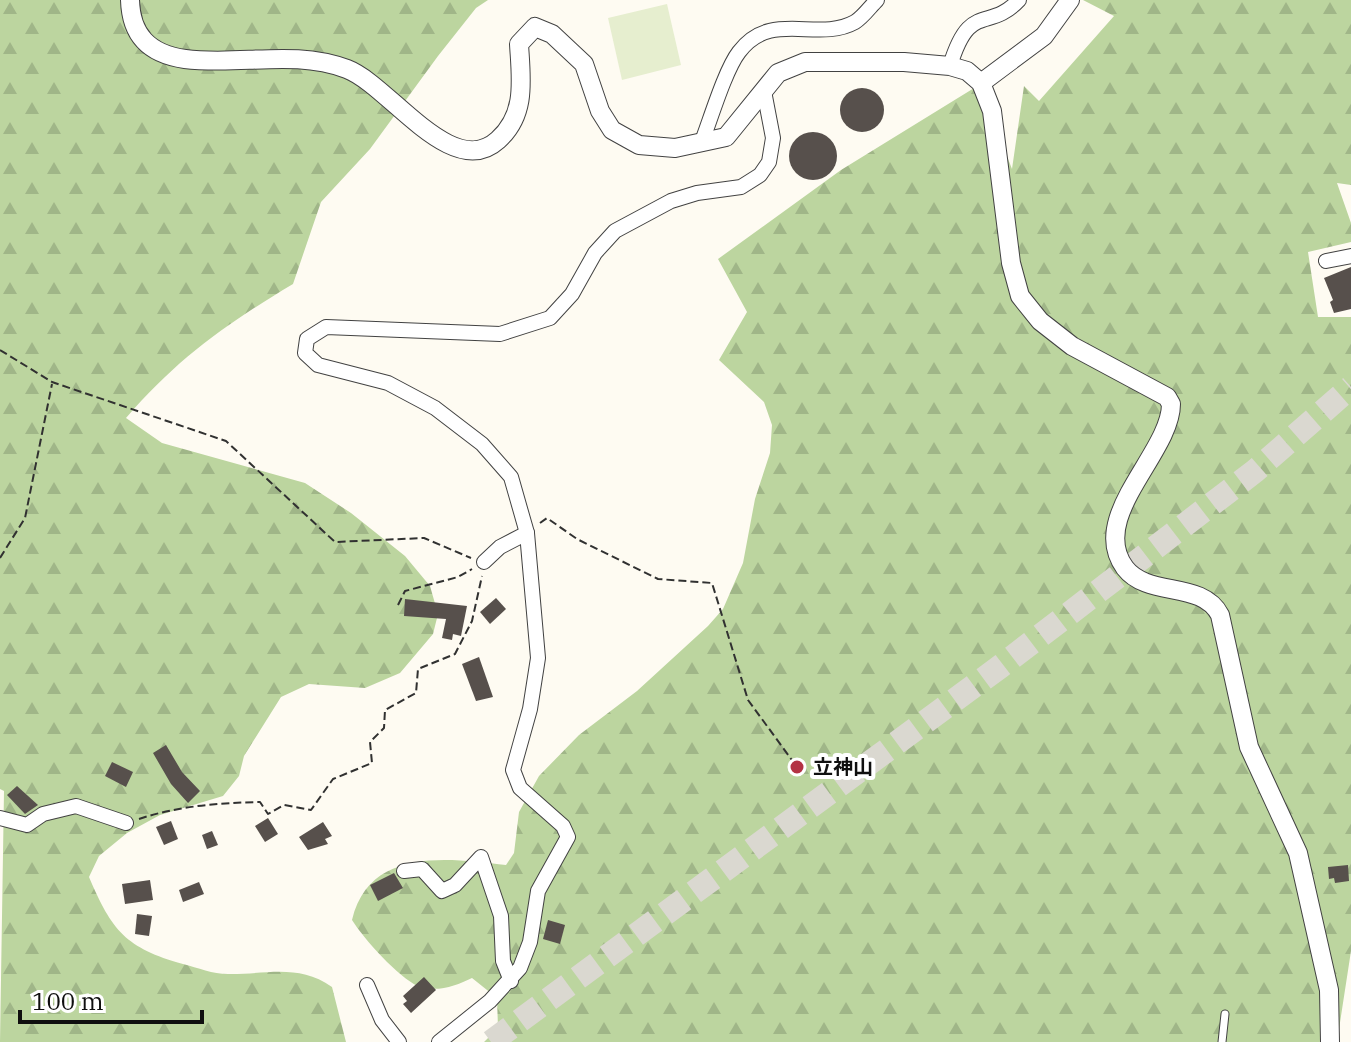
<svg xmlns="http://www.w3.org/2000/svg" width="1351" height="1042" viewBox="0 0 1351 1042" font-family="'IBM Plex Serif','Noto Sans JP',serif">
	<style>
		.forest { fill: url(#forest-firs) }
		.pitch { fill: #e6eecf }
		.building { fill: #57504c }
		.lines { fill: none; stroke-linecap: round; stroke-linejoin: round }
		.trunk-tunnel { stroke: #dad8d0; stroke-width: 24; stroke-dasharray: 24 12; stroke-linecap: butt }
		.service-casing { stroke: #424242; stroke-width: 9 }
		.minor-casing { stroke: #424242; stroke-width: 16 }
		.tertiary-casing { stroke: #424242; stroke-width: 20 }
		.path { stroke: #313131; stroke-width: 2; stroke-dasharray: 8 4; stroke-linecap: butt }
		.service { stroke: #fff; stroke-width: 7 }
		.minor { stroke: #fff; stroke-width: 14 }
		.tertiary { stroke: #fff; stroke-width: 18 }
		.poi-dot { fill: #b33344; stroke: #fff; stroke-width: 3 }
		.labels { text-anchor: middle; stroke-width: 8; stroke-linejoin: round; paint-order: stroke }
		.poi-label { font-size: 20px; font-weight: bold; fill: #0f0f0f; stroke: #fff; text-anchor: start }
	</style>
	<defs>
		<pattern id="forest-firs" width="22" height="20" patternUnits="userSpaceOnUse" patternTransform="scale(2)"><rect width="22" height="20" fill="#bcd59f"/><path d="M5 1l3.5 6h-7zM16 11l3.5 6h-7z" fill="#a0b688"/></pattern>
	</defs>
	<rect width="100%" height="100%" fill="#fefbf2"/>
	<g class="forest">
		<path d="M0 0H488L476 8 438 56 370 149 321 202 293 284C226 324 177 359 126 418L162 443 305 483 351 513 405 556 430 586 438 614 433 634 400 673 365 688 309 684 281 697 244 756 239 776 223 796 160 815 127 833 99 856 89 877C112 931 126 948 183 964 199 968 215 975 231 974 269 974 299 964 332 987L346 1042H0L4 791 0 789Z"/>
		<path d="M1083 0H1351V185L1337 183 1351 223V242L1308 252 1318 317H1351V951L1337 1042H484L498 1028 497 998 472 978C456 986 436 993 418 986 399 978 363 938 352 920 369 847 448 858 506 865L514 853 519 812 539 776 579 735 637 691 708 626 723 609 743 563 755 499 770 453 772 425 764 402 719 360 747 312 718 259 841 170 979 85 1012 169 1024 86 1039 101 1114 16Z"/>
	</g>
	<polygon class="pitch" points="667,4 681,65 622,80 608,18"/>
	<g class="building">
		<circle cx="862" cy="110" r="22"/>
		<circle cx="813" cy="156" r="24"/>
		<polygon points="1351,267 1351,309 1334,313 1330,302 1333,300 1324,278"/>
		<polygon points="496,598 506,609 490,624 480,612"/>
		<polygon points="405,599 467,606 461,636 453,634 452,640 442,638 446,619 404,616"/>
		<polygon points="479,657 493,697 476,701 462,664"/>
		<polygon points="166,745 182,772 200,791 188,803 171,784 153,753"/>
		<polygon points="112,762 133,772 126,787 105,776"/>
		<polygon points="17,786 38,805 25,814 7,795"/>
		<polygon points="268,818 278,834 265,842 255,826"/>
		<polygon points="171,821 178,839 164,845 156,827"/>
		<polygon points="323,822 332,836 325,839 328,844 308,850 299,837"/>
		<polygon points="212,831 218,845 207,849 202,835"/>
		<polygon points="1348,865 1349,881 1335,883 1334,878 1329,879 1328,867"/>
		<polygon points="394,873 403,888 378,901 370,885"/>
		<polygon points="150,880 153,900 125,904 122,884"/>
		<polygon points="199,882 204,894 183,902 179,890"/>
		<polygon points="137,914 152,916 149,936 135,934"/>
		<polygon points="548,920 565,925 560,944 543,939"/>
		<polygon points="424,977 436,990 411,1013 403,1004 407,1001 403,996"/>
	</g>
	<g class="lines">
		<polyline class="trunk-tunnel" points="491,1042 1001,666 1255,471 1351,387"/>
		<defs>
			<polyline id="service" points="1222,1042 1225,1014"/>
			<g id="minor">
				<path d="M950 66C970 0 988 33 1019 0"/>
				<path d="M701 144C710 121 725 70 739 52 771 9 817 43 855 22 863 17 870 7 877 0"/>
				<polyline points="1326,261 1351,256"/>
				<polyline points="484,562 500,547 527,533"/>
				<polyline points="0,818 27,825 43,814 76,806 126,823"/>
				<polyline points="404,871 422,869 442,891 455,885 481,857 501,916 503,961 511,981"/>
				<polyline points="367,985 382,1020 399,1042"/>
				<polyline points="439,1042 490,1001 520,968 530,942 538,891 568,837 563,826 520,788 513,770 530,709 538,658 527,533 511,477 482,444 435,408 388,383 318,365 305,353 307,339 326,327 500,334 550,318 572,294 595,253 615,231 671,201 697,193 741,187 760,175 769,162 773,138 764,91"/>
			</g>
			<g id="tertiary">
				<path d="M130 0C131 35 149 54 185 59 240 66 293 49 347 69 389 85 452 182 498 140 527 114 521 79 519 44L535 27 552 34 584 64 600 111 612 130 639 145 675 148 726 137 778 73 805 62H904L950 66 967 71 981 83 992 111 1011 263 1020 296 1040 321 1072 346 1167 397 1171 404C1171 453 1087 517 1125 568 1148 598 1202 580 1220 615L1249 747 1298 853 1329 990 1330 1042"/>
				<polyline points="981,83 1044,36 1070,0"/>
			</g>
		</defs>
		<use href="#service" class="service-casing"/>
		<use href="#minor" class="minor-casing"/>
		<use href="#tertiary" class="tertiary-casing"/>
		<g class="path">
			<polyline points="0,350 52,382 226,441 335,542 424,538 471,558"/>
			<polyline points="540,523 547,518 577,539 658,579 712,583 748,700 797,767"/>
			<polyline points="0,558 25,518 52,384"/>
			<polyline points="398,605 405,591 458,577 472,569"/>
			<path d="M139 819C178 806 218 803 260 802L268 814 284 805 311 810 333 779 372 763 370 742 384 728 385 710 416 693 418 669 455 654 472 621 482 576"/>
		</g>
		<use href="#service" class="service"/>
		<use href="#minor" class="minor"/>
		<use href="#tertiary" class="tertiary"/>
	</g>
	<circle class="poi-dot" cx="797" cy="767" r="8"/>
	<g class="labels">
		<g class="poi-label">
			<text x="813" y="774">立神山</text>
		</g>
	</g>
	<path d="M20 1010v12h182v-12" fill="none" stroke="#0f0f0f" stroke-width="4"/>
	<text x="32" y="1010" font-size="24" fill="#0f0f0f" stroke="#ffffff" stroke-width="6" paint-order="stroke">100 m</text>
</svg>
